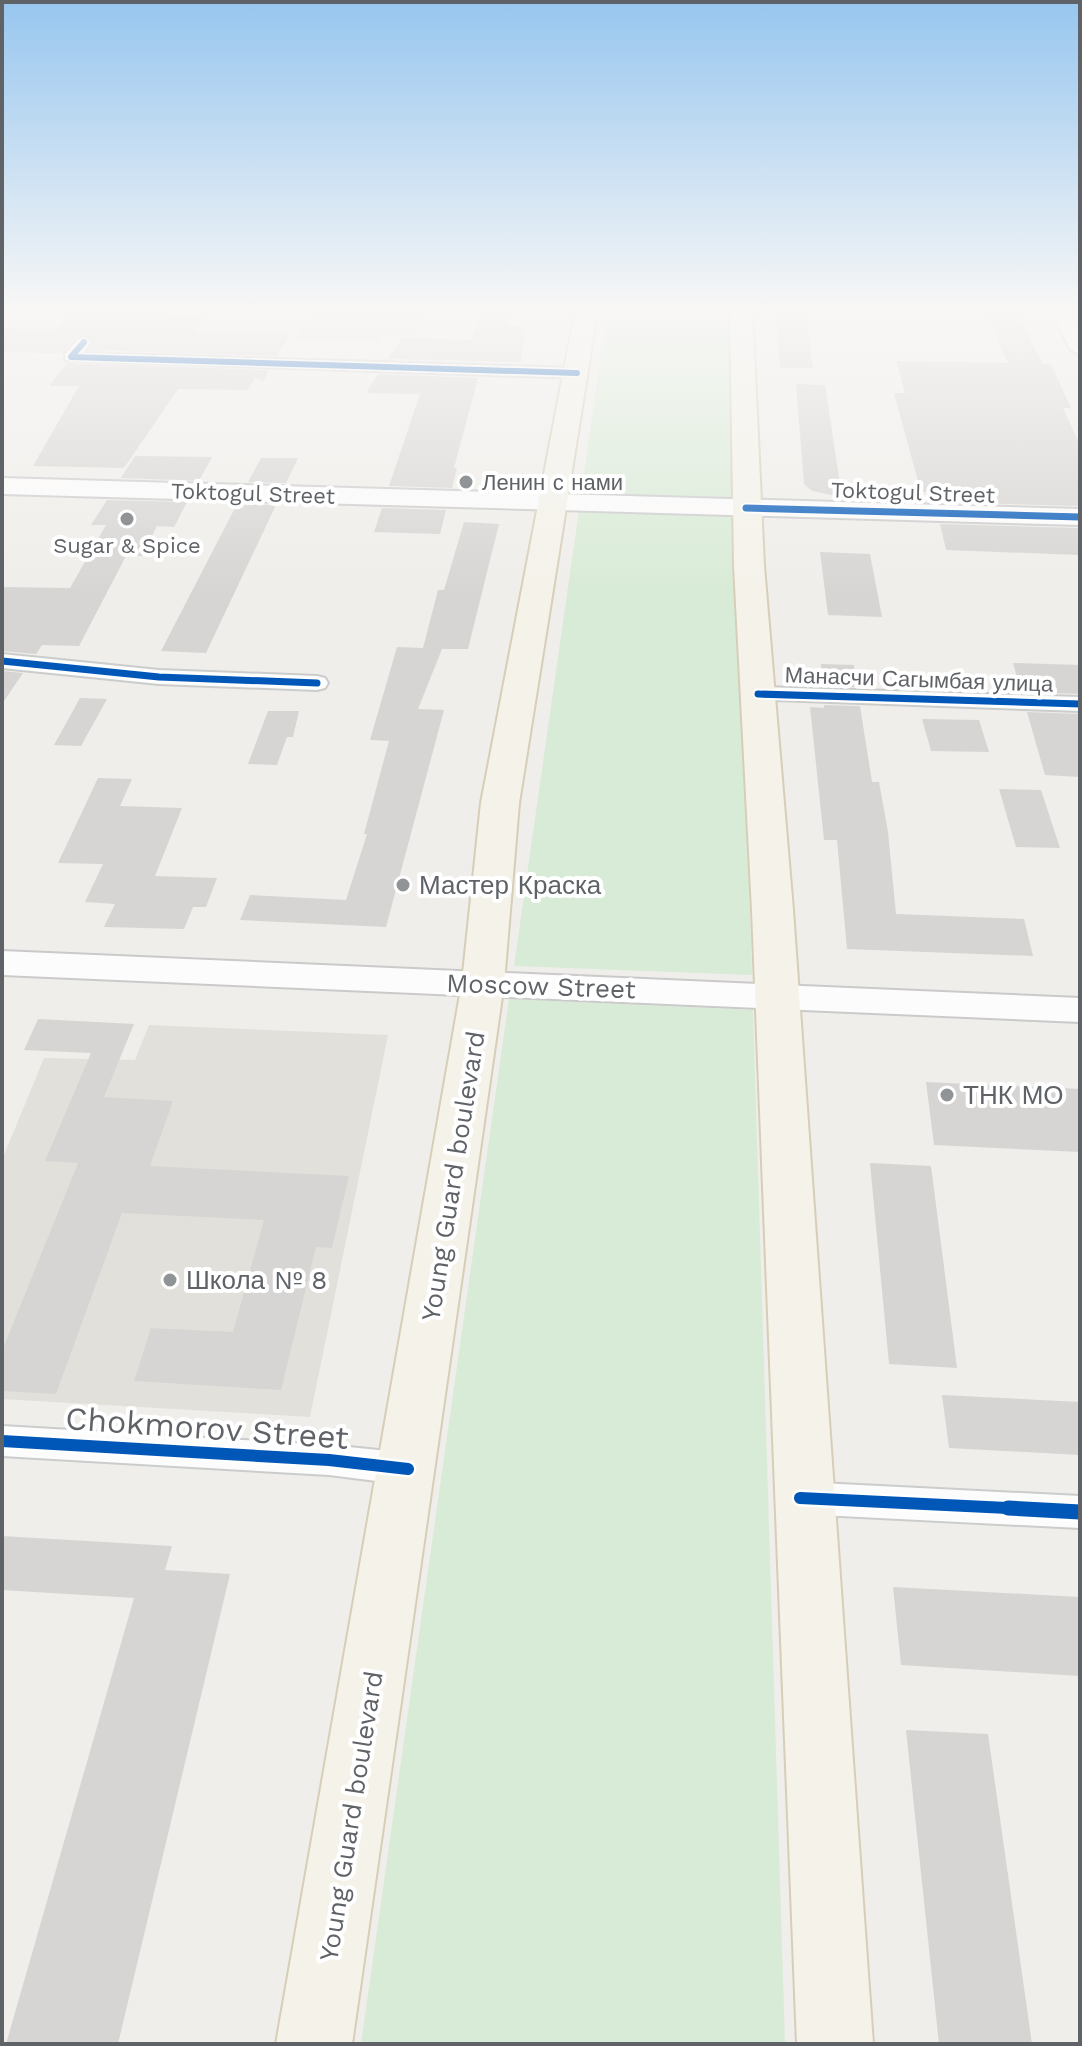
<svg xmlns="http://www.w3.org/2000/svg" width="1082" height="2046" viewBox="0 0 1082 2046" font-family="'Work Sans',sans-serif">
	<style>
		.education { fill: #e2e0da }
		.green { fill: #d8ebd6 }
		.building { fill: #d6d5d3 }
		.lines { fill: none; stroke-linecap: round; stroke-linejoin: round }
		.minor-casing { stroke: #cbcccc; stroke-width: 4 }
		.tertiary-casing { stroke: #cbcccc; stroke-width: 4 }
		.secondary-casing { stroke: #cacacb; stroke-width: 4 }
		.primary-casing { stroke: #d7ceb8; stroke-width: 4 }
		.minor { fill: #fdfcfc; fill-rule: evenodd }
		.tertiary { fill: #fdfcfc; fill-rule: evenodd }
		.secondary { fill: #fdfcfc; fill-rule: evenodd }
		.primary { fill: #f4f2e9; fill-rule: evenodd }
		.cycleway-far3-casing { stroke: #fff; stroke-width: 9 }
		.cycleway-far2-casing { stroke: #fff; stroke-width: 11 }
		.cycleway-far1-casing { stroke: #fff; stroke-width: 17 }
		.cycleway-casing { stroke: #fff; stroke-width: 20 }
		.cycleway-far3 { stroke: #0057b8; stroke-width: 6 }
		.cycleway-far2 { stroke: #0057b8; stroke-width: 7 }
		.cycleway-far1 { stroke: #0057b8; stroke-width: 12 }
		.cycleway { stroke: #0057b8; stroke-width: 15 }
		.poi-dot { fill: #919496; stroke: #fff; stroke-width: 3 }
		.labels { text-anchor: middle; stroke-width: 8; stroke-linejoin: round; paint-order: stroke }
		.far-poi-label { font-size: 22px; fill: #5f6368; stroke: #fff; text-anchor: start }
		.far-street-label { font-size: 22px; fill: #5f6368; stroke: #fff }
		.poi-label { font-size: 26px; fill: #5f6368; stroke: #fff; text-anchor: start }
		.street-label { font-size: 26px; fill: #5f6368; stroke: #fff }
		.near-street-label { font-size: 32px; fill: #5f6368; stroke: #fff }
	</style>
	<rect width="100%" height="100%" fill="#efeeea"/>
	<g class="education">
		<polygon points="314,307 379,307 427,308 417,333 382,332 377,342 295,340"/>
		<polygon points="149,1025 388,1035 310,1417 2,1399 2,1160 44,1058 135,1060"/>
	</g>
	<g class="green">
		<polygon points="607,307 731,307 737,500 581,496"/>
		<polygon points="579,510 737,514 752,975 514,966"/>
		<polygon points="509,999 753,1010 785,2044 361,2044"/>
	</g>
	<g class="building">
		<polygon points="482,307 512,307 507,326 525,326 521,362 388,359 402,337 472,340"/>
		<polygon points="775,307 805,307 813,368 780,368"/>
		<polygon points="984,307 1014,307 1043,364 1051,364 1071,408 1063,408 1080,445 1080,506 936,502 934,492 921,492 894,393 905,393 896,361 1008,363"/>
		<polygon points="76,309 208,315 194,331 290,333 277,356 89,350 95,342 83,334 76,337 62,353 2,352 2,328 57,329"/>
		<polygon points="67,363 269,370 263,382 255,378 248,390 178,389 124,468 33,466 79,386 49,386"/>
		<polygon points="378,374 478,378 454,468 457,468 452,488 389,486 420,394 366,393"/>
		<polygon points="796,384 825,385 842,497 812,491 804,484"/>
		<polygon points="135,456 212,457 199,481 121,478"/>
		<polygon points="261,458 298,458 286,483 248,482"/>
		<polygon points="107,500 187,502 174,527 157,526 142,556 126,556 79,646 42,645 36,654 2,651 2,587 70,588 106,525 91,525"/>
		<polygon points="237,504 276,505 206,653 161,651"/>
		<polygon points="382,508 446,510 440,534 374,532"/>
		<polygon points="464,522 499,524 468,649 442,649 418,709 444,710 386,927 240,920 250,895 346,900 367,834 364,834 389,741 370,740 397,647 423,648 438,590 444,590"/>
		<polygon points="940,524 1080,528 1080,555 946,550"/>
		<polygon points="820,552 870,554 882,617 828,615"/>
		<polygon points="1013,663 1080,665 1080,694 1021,692"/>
		<polygon points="821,664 854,665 857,687 823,686"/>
		<polygon points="2,671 23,673 2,704"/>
		<polygon points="80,698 107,699 81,746 54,745"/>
		<polygon points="824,705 860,706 872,782 879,782 888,832 896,914 1024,919 1033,956 847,949 837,840 824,840 810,707 824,708"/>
		<polygon points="268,711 299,711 293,737 287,737 277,765 248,764"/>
		<polygon points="1027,712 1080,714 1080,777 1045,775"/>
		<polygon points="922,719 979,720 989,752 931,751"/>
		<polygon points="98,778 132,779 120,806 182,808 155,876 217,878 206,907 193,907 184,929 104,927 115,904 85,902 103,864 58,863"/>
		<polygon points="999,789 1041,790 1060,848 1016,847"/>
		<polygon points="38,1019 134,1024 104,1097 173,1101 150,1166 349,1176 332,1248 316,1247 281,1390 134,1381 151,1328 233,1332 264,1220 122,1213 56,1394 2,1391 2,1351 78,1163 45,1161 91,1053 24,1050"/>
		<polygon points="926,1082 1080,1089 1080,1152 934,1145"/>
		<polygon points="870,1163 931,1166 957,1368 889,1364"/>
		<polygon points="942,1395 1080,1402 1080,1455 949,1448"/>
		<polygon points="2,1536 172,1546 165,1570 230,1574 118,2044 6,2044 134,1598 2,1590"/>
		<polygon points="893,1587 1080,1597 1080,1676 901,1665"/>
		<polygon points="906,1730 988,1734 1032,2044 939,2044"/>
	</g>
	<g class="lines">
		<defs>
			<g id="minor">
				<polygon points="84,337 92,342 83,353 577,368 585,373 577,378 65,360 65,354 78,339"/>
				<polygon points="2,654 159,670 317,676 325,678 328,683 325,688 317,690 159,684 2,668"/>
				<polygon points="758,687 1080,697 1080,711 750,699 746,694 750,689"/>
				<polygon points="2,1426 329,1445 408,1453 422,1458 428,1469 422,1480 408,1485 329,1475 2,1456"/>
				<polygon points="800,1482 1080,1496 1080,1528 800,1514 786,1509 780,1498 786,1487"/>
			</g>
			<polygon id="tertiary" points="1050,307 1068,307 1080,329 1080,355 1070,349"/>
			<g id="secondary">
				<polygon points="2,478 1080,509 1080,525 2,494"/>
				<polygon points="2,951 1080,998 1080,1022 2,975"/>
			</g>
			<g id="primary">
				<polygon points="576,307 598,307 519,803 504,983 352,2044 276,2044 462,983 481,803"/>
				<polygon points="730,307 752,307 764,566 793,910 873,2044 797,2044 752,910 734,566"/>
			</g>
		</defs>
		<use href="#minor" class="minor-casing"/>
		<use href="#tertiary" class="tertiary-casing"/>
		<use href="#secondary" class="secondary-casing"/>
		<use href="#primary" class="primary-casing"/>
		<use href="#minor" class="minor"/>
		<use href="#tertiary" class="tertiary"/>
		<use href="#secondary" class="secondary"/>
		<use href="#primary" class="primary"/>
		<defs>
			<polyline id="cycleway-far3" points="84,342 71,357 577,373"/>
			<g id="cycleway-far2">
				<polyline points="746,508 1080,517"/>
				<polyline points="2,661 159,677 317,683"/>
				<polyline points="758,694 1080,704"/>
			</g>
			<g id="cycleway-far1">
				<polyline points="2,1441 329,1460 408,1469"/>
				<polyline points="800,1498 1048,1510"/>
			</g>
			<polyline id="cycleway" points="1008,1508 1080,1512"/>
		</defs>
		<use href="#cycleway-far3" class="cycleway-far3-casing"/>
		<use href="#cycleway-far2" class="cycleway-far2-casing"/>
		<use href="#cycleway-far1" class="cycleway-far1-casing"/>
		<use href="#cycleway" class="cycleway-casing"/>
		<use href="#cycleway-far3" class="cycleway-far3"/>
		<use href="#cycleway-far2" class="cycleway-far2"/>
		<use href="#cycleway-far1" class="cycleway-far1"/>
		<use href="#cycleway" class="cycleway"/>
	</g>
	<linearGradient id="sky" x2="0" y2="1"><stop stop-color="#97c6ef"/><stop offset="0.52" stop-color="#f8f7f6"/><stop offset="1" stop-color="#f8f7f6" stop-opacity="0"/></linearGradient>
	<rect width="1082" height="593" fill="url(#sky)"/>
	<g class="poi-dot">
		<circle cx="466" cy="482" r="8"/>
		<circle cx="127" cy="519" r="8"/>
		<circle cx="403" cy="885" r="8"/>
		<circle cx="947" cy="1095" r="8"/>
		<circle cx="170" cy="1280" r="8"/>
	</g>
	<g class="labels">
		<g class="far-poi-label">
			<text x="482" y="490">Ленин с нами</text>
			<text x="127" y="553" text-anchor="middle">Sugar &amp; Spice</text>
		</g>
		<g class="far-street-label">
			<text transform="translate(913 492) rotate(2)" y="8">Toktogul Street</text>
			<text transform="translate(253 493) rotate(2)" y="8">Toktogul Street</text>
			<text transform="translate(919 679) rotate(2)" y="8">Манасчи Сагымбая улица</text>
		</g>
		<g class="poi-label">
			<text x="419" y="894">Мастер Краска</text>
			<text x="963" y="1104">ТНК МО</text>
			<text x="186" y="1289">Школа № 8</text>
		</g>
		<g class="street-label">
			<text transform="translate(541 986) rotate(2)" y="9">Moscow Street</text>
			<text transform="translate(453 1176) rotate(-81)" y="9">Young Guard boulevard</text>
			<text transform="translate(351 1816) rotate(-81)" y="9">Young Guard boulevard</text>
		</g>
		<g class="near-street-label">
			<text transform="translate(207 1428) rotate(4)" y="11">Chokmorov Street</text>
		</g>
	</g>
	<rect width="1082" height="2046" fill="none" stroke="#5f6368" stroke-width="8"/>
</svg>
